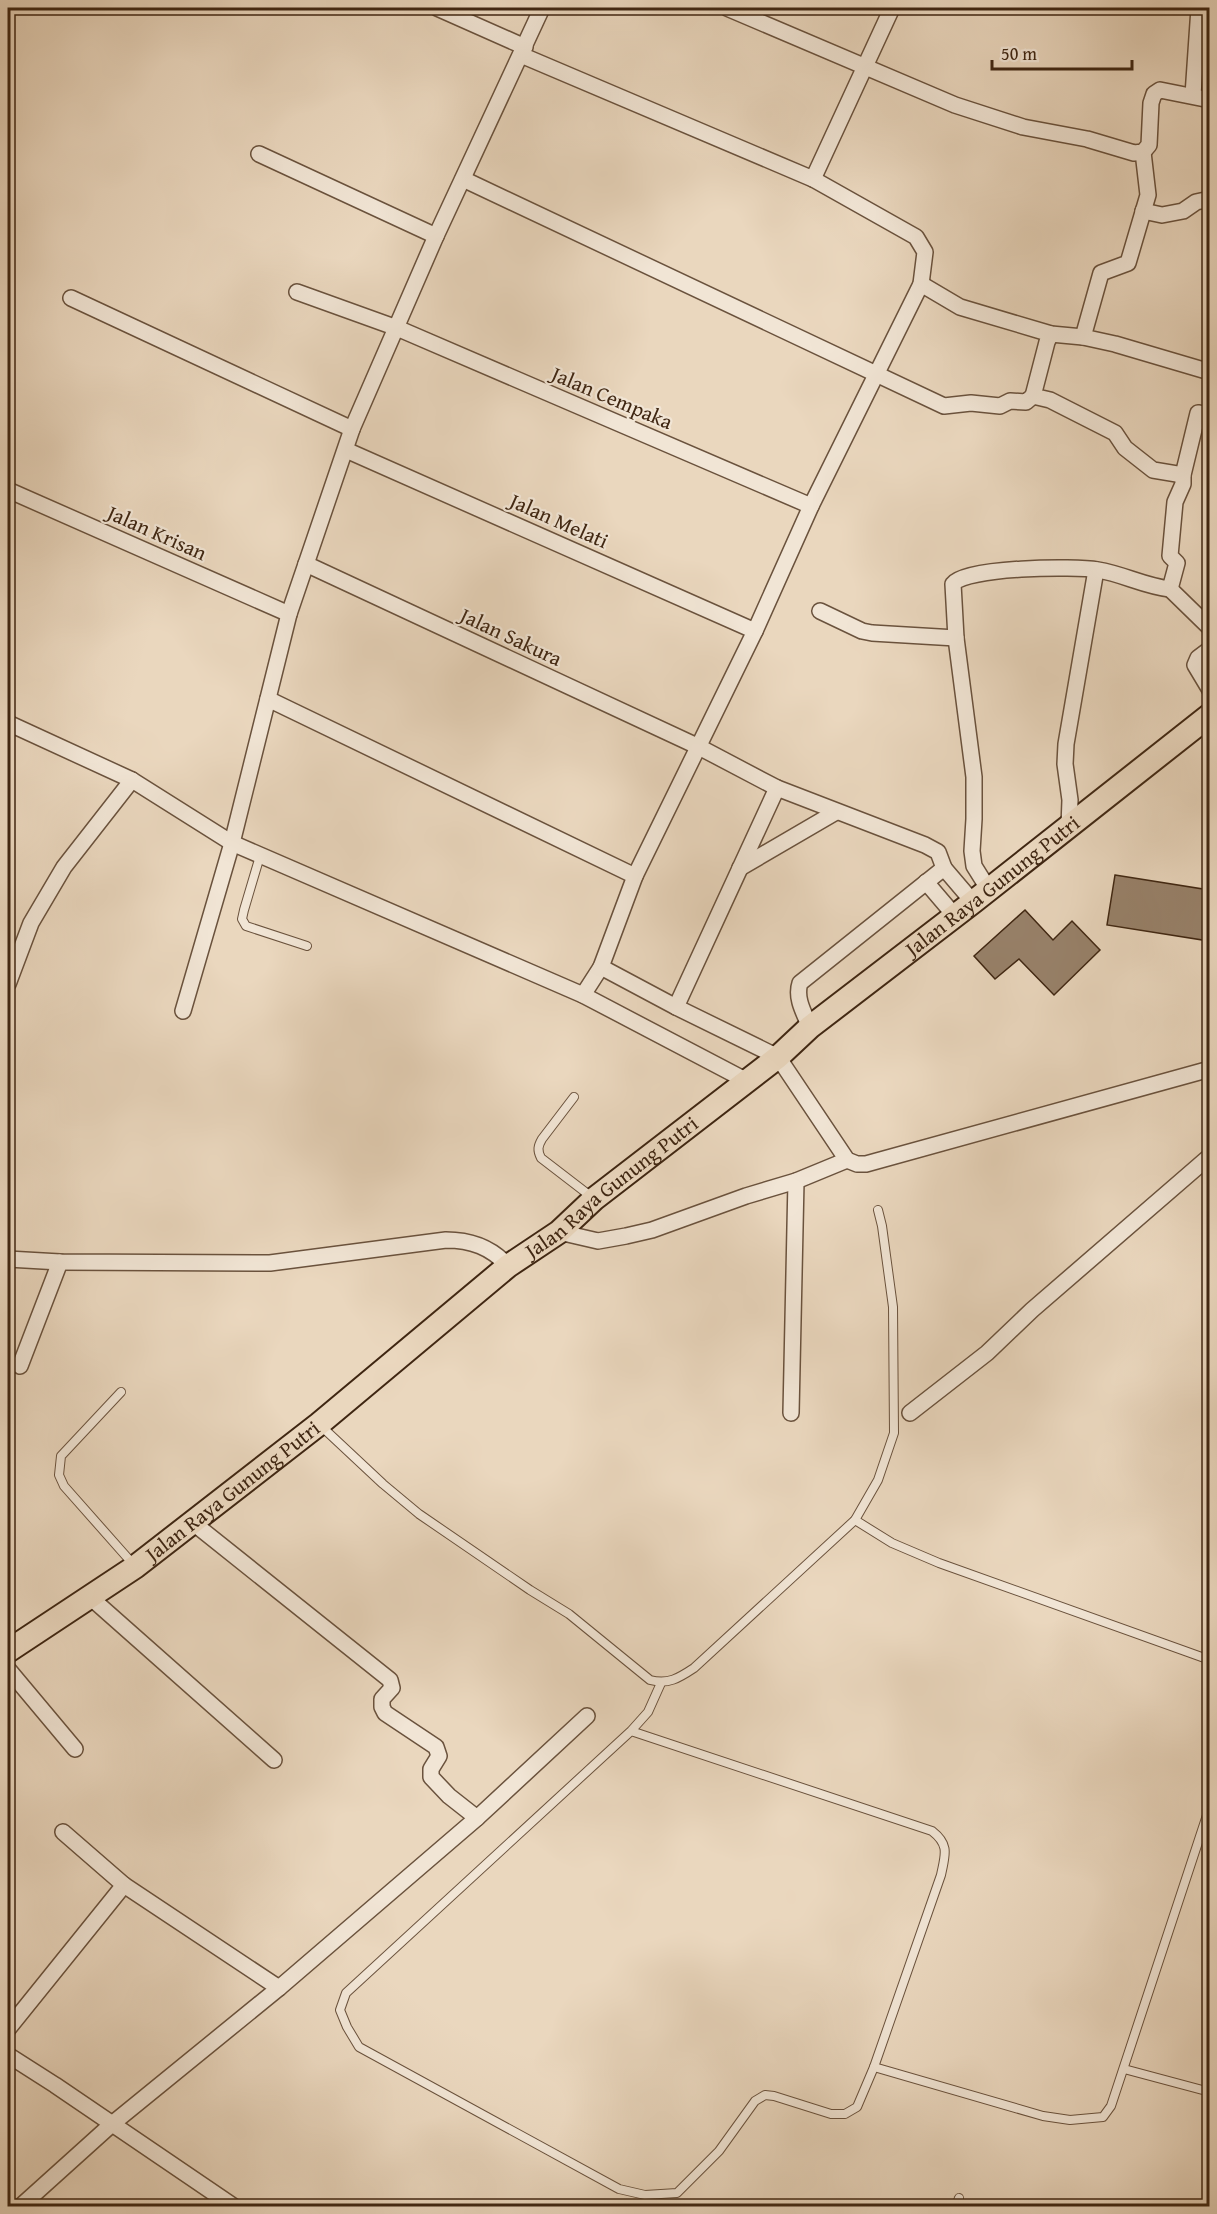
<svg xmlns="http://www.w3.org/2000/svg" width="1217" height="2214" viewBox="0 0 1217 2214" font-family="'Gentium Book Plus',serif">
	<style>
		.building { fill: #98826b; stroke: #3f2612; stroke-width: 1.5 }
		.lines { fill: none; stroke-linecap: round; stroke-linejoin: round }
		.lane-casing { stroke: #6a523d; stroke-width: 10 }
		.street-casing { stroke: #6a523d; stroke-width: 18 }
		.primary-casing { stroke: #3f2612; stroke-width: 26 }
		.lane { stroke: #f1e5d5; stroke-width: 8 }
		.street { stroke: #f1e5d5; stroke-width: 15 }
		.primary { stroke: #ead7be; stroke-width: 22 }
		.labels { text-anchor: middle; stroke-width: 4.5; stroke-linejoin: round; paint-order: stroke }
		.street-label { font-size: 21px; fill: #3f2612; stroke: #f1e5d5 }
	</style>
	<rect width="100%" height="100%" fill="#ead7be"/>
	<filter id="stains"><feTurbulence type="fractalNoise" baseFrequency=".00333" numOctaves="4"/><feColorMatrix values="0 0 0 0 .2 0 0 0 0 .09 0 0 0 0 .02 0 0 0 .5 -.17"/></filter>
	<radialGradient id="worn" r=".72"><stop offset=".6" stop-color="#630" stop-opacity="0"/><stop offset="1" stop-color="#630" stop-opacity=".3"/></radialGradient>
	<g class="building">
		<polygon points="1115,875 1209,890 1209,941 1107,925"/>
		<polygon points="1025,910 1053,940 1072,921 1100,950 1054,995 1019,959 995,979 974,956"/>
	</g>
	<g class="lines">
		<defs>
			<g id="lane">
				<polyline points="260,856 244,910 242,919 246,926 307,946"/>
				<path d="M574 1097 542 1139C538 1146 537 1150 541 1158L593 1198"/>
				<polyline points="121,1392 61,1456 59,1475 64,1486 133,1564"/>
				<path d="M321 1426 383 1484 419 1514 530 1590 569 1614 650 1680C668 1685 679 1678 694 1668L855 1520 878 1480 894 1433 893 1307 882 1226 878 1210"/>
				<polyline points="855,1520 892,1543 939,1563 1210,1660"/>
				<path d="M631 1731 932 1831C950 1845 945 1855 941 1875L874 2067 857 2107 845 2114H831L774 2096 765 2095 755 2101 719 2151 677 2193 645 2195 619 2189 359 2047 347 2027 340 2010 346 1993 631 1731 648 1712 661 1683"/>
				<polyline points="874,2067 1043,2116 1070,2120 1103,2117 1111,2106 1210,1806"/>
				<polyline points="1124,2069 1210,2092"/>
				<polyline points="956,2206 959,2198"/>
			</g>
			<g id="street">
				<polyline points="437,8 525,47"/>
				<polyline points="727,8 955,105 1023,127 1087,139 1134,153 1143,152 1149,145 1151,103 1154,94 1160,90 1210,100"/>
				<polyline points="521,55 813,179 916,237 925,252 921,284 811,506 755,631 635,876 601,967 583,995"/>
				<polyline points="1193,95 1199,8"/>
				<polyline points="1143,152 1148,195 1128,263 1101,273 1083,337 1115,344 1210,372"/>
				<polyline points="259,154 436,236"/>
				<polyline points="463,179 944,406 971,403 1000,406 1010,401 1026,402 1033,396"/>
				<polyline points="813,179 892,8"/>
				<polyline points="1143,211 1162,215 1183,211 1196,202 1210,199"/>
				<polyline points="921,284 960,307 1051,334 1083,337"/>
				<polyline points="297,292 397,328 811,506"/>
				<polyline points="71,298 352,429"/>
				<polyline points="1051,334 1047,342 1033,396 1050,400 1115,433 1125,448 1153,470 1183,475"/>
				<polyline points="346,450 755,631"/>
				<polyline points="8,490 289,614"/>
				<path d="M306 564 699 747 777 788 925 845 938 852 944 868 800 983C795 998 804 1013 810 1027"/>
				<polyline points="1170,589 1210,628"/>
				<polyline points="820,611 862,631 872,633 956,638"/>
				<polyline points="1210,649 1198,658 1195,665 1210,690"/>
				<polyline points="268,699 635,876"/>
				<polyline points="8,723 132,780 232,843 583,995 747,1081"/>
				<polyline points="1069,826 1070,800 1065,764 1066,744 1096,570"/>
				<polyline points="740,868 836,812"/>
				<polyline points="944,868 973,902"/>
				<polyline points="926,882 955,916"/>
				<path d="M989 890 974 866 972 851 974 819V777L956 638 953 584C965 567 1075 566 1098 570 1123 574 1144 586 1170 589L1177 563 1170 556 1175 502 1183 484V475L1198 413 1210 415"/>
				<polyline points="601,967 676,1007 778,1057 847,1160 857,1164 866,1164 1210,1069"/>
				<polyline points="8,984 31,923 64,867 132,780"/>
				<polyline points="676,1007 777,788"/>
				<polyline points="183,1011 232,843 289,614 352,429 436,236 542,8"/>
				<polyline points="559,1232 598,1241 626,1236 652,1230 746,1196 796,1181 847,1160"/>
				<path d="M8 1259 60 1262 270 1263 446 1240C471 1240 491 1247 508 1266"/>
				<polyline points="20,1366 60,1262"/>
				<polyline points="791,1413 796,1181"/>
				<polyline points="910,1413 987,1353 1032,1310 1210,1156"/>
				<polyline points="192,1522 390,1680 392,1688 382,1699 382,1707 385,1713 436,1747 439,1756 431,1769 431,1777 449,1796 477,1818"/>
				<polyline points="90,1597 274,1760"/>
				<polyline points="8,1669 75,1749"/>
				<polyline points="124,1885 279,1988"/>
				<polyline points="8,2029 124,1885 63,1832"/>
				<polyline points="8,2055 55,2085 233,2206"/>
				<polyline points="21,2206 112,2124 279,1988 477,1818 587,1716"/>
			</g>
			<g id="primary">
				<path id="s1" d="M8 1651 135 1567 319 1424 508 1266 559 1232 594 1199 778 1057 810 1027 973 902 1210 715"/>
			</g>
		</defs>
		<use href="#lane" class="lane-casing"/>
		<use href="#street" class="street-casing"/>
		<use href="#primary" class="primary-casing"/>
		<use href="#lane" class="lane"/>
		<use href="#street" class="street"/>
		<use href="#primary" class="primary"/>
	</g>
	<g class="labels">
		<g class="street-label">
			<text transform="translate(612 398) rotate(23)" y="7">Jalan Cempaka</text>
			<text transform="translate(559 521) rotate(24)" y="7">Jalan Melati</text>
			<text transform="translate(157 533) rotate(24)" y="7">Jalan Krisan</text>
			<text transform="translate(511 637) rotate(25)" y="7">Jalan Sakura</text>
			<text dy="7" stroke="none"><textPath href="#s1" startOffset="1248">Jalan Raya Gunung Putri</textPath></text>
			<text dy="7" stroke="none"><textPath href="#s1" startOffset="762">Jalan Raya Gunung Putri</textPath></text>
			<text dy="7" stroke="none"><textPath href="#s1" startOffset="276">Jalan Raya Gunung Putri</textPath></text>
		</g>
	</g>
	<rect width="1217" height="2214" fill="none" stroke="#ead7be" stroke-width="30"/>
	<rect x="9" y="9" width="1199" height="2196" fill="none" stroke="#3f2612" stroke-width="3"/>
	<rect x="15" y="15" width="1187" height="2184" fill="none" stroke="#3f2612" stroke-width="1.5"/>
	<path d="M992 60v9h140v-9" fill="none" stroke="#3f2612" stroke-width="3"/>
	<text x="1001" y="60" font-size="18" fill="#3f2612" stroke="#f1e5d5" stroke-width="4.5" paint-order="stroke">50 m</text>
	<rect width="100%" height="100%" filter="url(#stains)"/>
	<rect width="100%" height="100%" fill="url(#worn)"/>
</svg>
